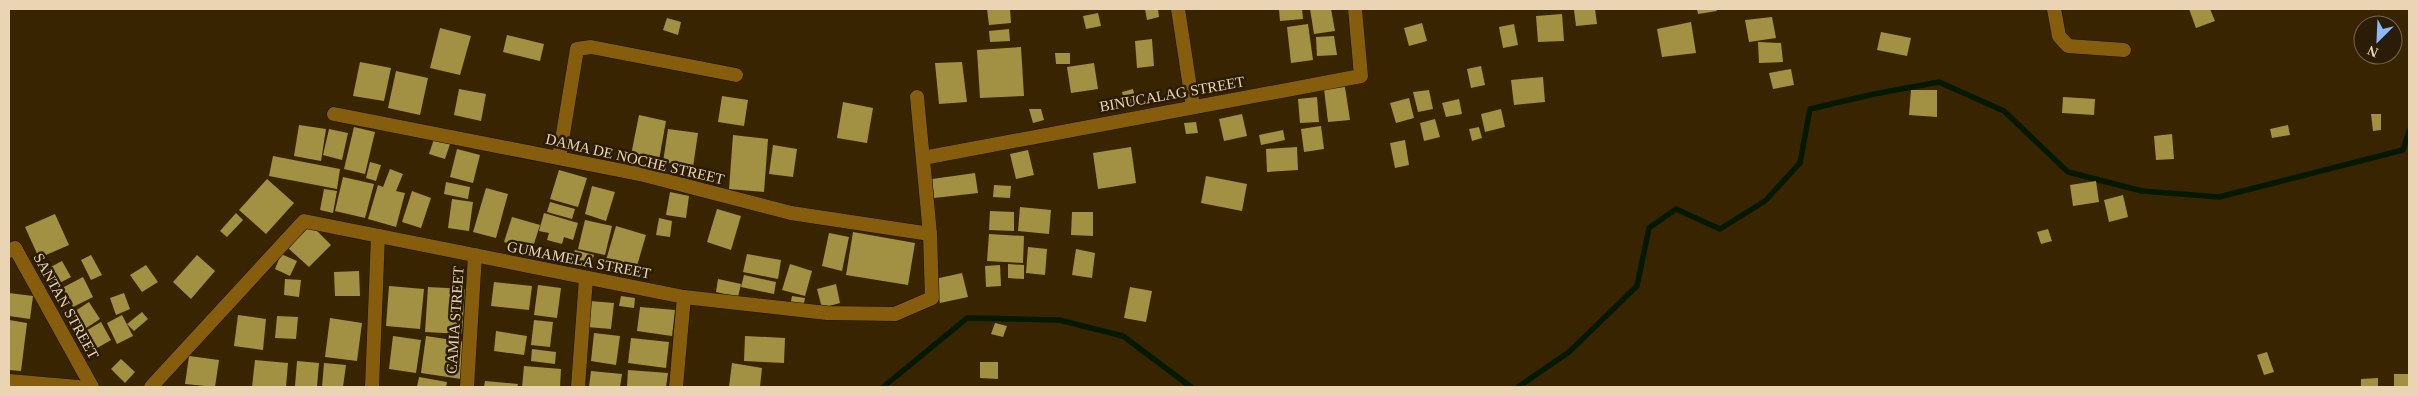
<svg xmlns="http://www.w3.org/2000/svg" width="2418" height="396" viewBox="0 0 2418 396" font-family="Georgia,serif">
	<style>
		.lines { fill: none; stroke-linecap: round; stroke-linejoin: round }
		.stream { stroke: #051900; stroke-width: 5.5 }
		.building { fill: #a29142 }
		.minor-casing { stroke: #1b0e00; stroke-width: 15 }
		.minor { stroke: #865d0d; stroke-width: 14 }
		.labels { text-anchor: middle; stroke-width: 5; stroke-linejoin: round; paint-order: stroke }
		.street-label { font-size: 15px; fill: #ebd4b3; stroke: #2a1c06 }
	</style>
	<rect width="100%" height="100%" fill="#392400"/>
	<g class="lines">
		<g class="stream">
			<polyline points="883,387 967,318 1059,320 1123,336 1191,387"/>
			<polyline points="1518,387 1569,352 1637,286 1649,228 1676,209 1720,229 1765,201 1800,163 1810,109 1874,94 1939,82 2004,111 2068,172 2142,191 2219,197 2403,150 2409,131"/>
		</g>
	</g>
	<g class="building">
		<polygon points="987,9 1010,9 1011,23 989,25"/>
		<polygon points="1145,9 1158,9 1159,17 1147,20"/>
		<polygon points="1279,9 1302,9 1303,19 1280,21"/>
		<polygon points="1310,9 1331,9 1335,31 1314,34"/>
		<polygon points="1595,9 1597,24 1576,26 1574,10"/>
		<polygon points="1697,9 1716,9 1717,11 1698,14"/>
		<polygon points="2189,9 2210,9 2215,21 2196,28"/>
		<polygon points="1098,13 1101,26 1086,29 1083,16"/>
		<polygon points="1562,14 1564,41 1538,42 1536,16"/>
		<polygon points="1772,17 1776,38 1749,42 1745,20"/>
		<polygon points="667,18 681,22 678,35 663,30"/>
		<polygon points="1691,22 1696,53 1662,57 1657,29"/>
		<polygon points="1422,23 1427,41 1409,46 1404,28"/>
		<polygon points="1308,24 1313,60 1291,63 1287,27"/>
		<polygon points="1514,24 1518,45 1503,48 1499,27"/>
		<polygon points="440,28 471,36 460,75 430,68"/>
		<polygon points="1009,29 1010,41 990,42 989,31"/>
		<polygon points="1881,32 1911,38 1907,56 1877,50"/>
		<polygon points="507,35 544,44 540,61 503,52"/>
		<polygon points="1334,36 1337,55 1317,56 1316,37"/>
		<polygon points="1152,39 1154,66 1137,68 1135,41"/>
		<polygon points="1758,42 1781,43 1783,62 1759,63"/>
		<polygon points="1021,47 1024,96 980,98 977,50"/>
		<polygon points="1055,53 1070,53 1070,64 1056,64"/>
		<polygon points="360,62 391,68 384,101 353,96"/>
		<polygon points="962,62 967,102 939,104 935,63"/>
		<polygon points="1094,63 1098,89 1071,93 1067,67"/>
		<polygon points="1481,66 1485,85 1471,88 1467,69"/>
		<polygon points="1791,69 1794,85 1773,89 1769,73"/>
		<polygon points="396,71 428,78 420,115 388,108"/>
		<polygon points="1543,77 1545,102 1514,105 1511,80"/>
		<polygon points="1345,87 1350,120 1328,122 1324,89"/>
		<polygon points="459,89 486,94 481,121 454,115"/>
		<polygon points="1133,89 1137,105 1126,108 1122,92"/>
		<polygon points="1429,90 1433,109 1418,112 1413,92"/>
		<polygon points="1911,90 1937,90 1937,117 1909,115"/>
		<polygon points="722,96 748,100 744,126 718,122"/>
		<polygon points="1317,97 1319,122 1300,123 1298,99"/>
		<polygon points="2063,97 2095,99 2094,115 2062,113"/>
		<polygon points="1409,98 1414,118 1396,123 1390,103"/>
		<polygon points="1459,99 1462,114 1446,117 1442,103"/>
		<polygon points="843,102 873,108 867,143 837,138"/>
		<polygon points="1029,109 1041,109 1044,120 1033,123"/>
		<polygon points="1501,109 1505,127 1485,132 1481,114"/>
		<polygon points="1242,114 1247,136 1224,141 1219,119"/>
		<polygon points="2371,114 2381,114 2381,130 2373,131"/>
		<polygon points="639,115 666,121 659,160 631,155"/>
		<polygon points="1435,119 1440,137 1424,141 1420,123"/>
		<polygon points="1196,122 1198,133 1186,134 1184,123"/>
		<polygon points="299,125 326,129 321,161 294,156"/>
		<polygon points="2288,125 2290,135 2272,138 2270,129"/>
		<polygon points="1321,126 1324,149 1304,152 1301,129"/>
		<polygon points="354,127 375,132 365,174 344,169"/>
		<polygon points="1479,127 1482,138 1472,141 1469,129"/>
		<polygon points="329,129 348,133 342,160 323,155"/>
		<polygon points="668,129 698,133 693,167 663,162"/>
		<polygon points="1283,130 1285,140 1261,145 1259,135"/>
		<polygon points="2172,134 2174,159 2156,160 2154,136"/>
		<polygon points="733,135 768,139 764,192 729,189"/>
		<polygon points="435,136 451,141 445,159 429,154"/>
		<polygon points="1405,140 1409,165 1395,168 1390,143"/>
		<polygon points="773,145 797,149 793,177 769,174"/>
		<polygon points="1131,147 1136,183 1098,189 1093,153"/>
		<polygon points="1297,147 1298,170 1267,172 1266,149"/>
		<polygon points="457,149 480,155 473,183 450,177"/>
		<polygon points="1028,150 1034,175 1016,179 1010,154"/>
		<polygon points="273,156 340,169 337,189 269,176"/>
		<polygon points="370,162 381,165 376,181 366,178"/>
		<polygon points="390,169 403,174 396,191 405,193 396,227 368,219 378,185 383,187"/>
		<polygon points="559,170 587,178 578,207 550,199"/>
		<polygon points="975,173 978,193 934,198 932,179"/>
		<polygon points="1206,176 1247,184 1242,211 1201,203"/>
		<polygon points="343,177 374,184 365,218 335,211"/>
		<polygon points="267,179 294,203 266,234 239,210"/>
		<polygon points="2096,181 2099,202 2073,206 2070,185"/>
		<polygon points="446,182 470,187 468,199 444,194"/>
		<polygon points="994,185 1011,186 1010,198 993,197"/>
		<polygon points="592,186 615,192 606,221 585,214"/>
		<polygon points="486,188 508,194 496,238 473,232"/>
		<polygon points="324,189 337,191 333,213 320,210"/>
		<polygon points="412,191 431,198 421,228 402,222"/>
		<polygon points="670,192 689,196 686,218 666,215"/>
		<polygon points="2123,195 2128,217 2109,222 2104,200"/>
		<polygon points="452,199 473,202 469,231 448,228"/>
		<polygon points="550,202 575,209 572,219 547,212"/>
		<polygon points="1020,207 1051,210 1049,234 1018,231"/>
		<polygon points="717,209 741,216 731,250 707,242"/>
		<polygon points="990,211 1014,212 1014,231 989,230"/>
		<polygon points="1072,212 1093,212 1093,236 1071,235"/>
		<polygon points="236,213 243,220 227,237 220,231"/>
		<polygon points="544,213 578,223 573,240 564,237 562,244 547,240 549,233 539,231"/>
		<polygon points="55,214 69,245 39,258 25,227"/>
		<polygon points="512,217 540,225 532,250 504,242"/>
		<polygon points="659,218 672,221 670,237 656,235"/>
		<polygon points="585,220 612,226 605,255 578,249"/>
		<polygon points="311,225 331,245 309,267 288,248"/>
		<polygon points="616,226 646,235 634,276 604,267"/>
		<polygon points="2048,229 2052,241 2041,244 2037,232"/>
		<polygon points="853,232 915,243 908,285 846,275"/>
		<polygon points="829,233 849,237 842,271 822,266"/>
		<polygon points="989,234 1024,236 1023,263 987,261"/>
		<polygon points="1028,247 1047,249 1045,275 1026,273"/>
		<polygon points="1076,249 1095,253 1092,278 1072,275"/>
		<polygon points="575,250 594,255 590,267 571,261"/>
		<polygon points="281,254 297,261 290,276 275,269"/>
		<polygon points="747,254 781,260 778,279 743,272"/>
		<polygon points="91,255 102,275 91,280 81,260"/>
		<polygon points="197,255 215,271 191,299 173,282"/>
		<polygon points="62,261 71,277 52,287 43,271"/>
		<polygon points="790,264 812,271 805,296 782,290"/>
		<polygon points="1008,264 1024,265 1024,279 1008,278"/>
		<polygon points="146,265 158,282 142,292 130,275"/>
		<polygon points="1000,265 1001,286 986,287 985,266"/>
		<polygon points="359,271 360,296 335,296 334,272"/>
		<polygon points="962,273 968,297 940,303 935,279"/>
		<polygon points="744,275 776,282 774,294 741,287"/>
		<polygon points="83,277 93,297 73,307 62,288"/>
		<polygon points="285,279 301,280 299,297 284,295"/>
		<polygon points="718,279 741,284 738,297 716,292"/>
		<polygon points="494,282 532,286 529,310 491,306"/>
		<polygon points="836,284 840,303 822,308 817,289"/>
		<polygon points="538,285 561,288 557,318 534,315"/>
		<polygon points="389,286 424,289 420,329 386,326"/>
		<polygon points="428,287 465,289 462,334 425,332"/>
		<polygon points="1130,287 1152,291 1146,322 1124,318"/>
		<polygon points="9,293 33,296 30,319 9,316"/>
		<polygon points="124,293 130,309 116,315 110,298"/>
		<polygon points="621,296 635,298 634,308 619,306"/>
		<polygon points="792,296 805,298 803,308 790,306"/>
		<polygon points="590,301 614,303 611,329 587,327"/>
		<polygon points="89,302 100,319 80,332 69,315"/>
		<polygon points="640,307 675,310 672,336 637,331"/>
		<polygon points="142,312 148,319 134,331 127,324"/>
		<polygon points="122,315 133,336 117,344 107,323"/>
		<polygon points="238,315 266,319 263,350 234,346"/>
		<polygon points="277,316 298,317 296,339 275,338"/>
		<polygon points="330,318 362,323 357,361 325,357"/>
		<polygon points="9,320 27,323 21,371 9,370"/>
		<polygon points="534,320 553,322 550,347 531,345"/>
		<polygon points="101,322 111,340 92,351 82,333"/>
		<polygon points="995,323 1007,326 1003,337 991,334"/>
		<polygon points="496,331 527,336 524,355 494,351"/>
		<polygon points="594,333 620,336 616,365 591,361"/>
		<polygon points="393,336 421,340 416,373 389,369"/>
		<polygon points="426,336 466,342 461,379 421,373"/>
		<polygon points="745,336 785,338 784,363 744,361"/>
		<polygon points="631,338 669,342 666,368 628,363"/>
		<polygon points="532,349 556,352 555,364 531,361"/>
		<polygon points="2267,352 2274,372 2264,375 2257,355"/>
		<polygon points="189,356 219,360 215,387 185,384"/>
		<polygon points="121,359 135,372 125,383 111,369"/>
		<polygon points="255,360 288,363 286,387 252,387"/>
		<polygon points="297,361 319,363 317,387 295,386"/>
		<polygon points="980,362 998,362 998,379 980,378"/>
		<polygon points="324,363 346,365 343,387 322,387"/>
		<polygon points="732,363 762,368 760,387 729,387"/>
		<polygon points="524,366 561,369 560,387 522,387"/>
		<polygon points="628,370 668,373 666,387 627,387"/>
		<polygon points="591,371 622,374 620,387 589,387"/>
		<rect x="2394" y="374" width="15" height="13"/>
		<polygon points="419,377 447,382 446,387 417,387"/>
		<polygon points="2378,378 2378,387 2361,387 2361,379"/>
		<polygon points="485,381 518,384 517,387 484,387"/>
	</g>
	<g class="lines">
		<defs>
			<g id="minor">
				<polyline points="1178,9 1193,107"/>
				<polyline points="2054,9 2059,36 2068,46 2124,50"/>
				<polyline points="334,114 644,175 791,213 930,234"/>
				<polyline points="559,158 577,49 591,47 736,75"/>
				<polyline points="923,158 1361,76 1355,9"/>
				<polyline points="9,251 15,248 92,387"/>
				<polyline points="9,381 78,387"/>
				<polyline points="151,387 304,221 684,297 827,313 895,314 932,298 930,234 917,97"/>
				<polyline points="372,387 378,236"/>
				<polyline points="467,387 475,255"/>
				<polyline points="578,387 586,278"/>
				<polyline points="676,387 684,297"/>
			</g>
		</defs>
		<use href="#minor" class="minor-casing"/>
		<use href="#minor" class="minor"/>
	</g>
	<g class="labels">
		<g class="street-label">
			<text transform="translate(1172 94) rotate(-10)" y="5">BINUCALAG STREET</text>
			<text transform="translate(635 159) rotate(13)" y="5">DAMA DE NOCHE STREET</text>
			<text transform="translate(579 260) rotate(11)" y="5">GUMAMELA STREET</text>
			<text transform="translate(66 306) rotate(61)" y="5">SANTAN STREET</text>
			<text transform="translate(455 320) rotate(-86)" y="5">CAMIA STREET</text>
		</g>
	</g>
	<rect width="2418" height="396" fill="none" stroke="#ebd4b3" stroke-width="20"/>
	<g transform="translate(2378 40) rotate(204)"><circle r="24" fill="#2a1c06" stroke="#77664b"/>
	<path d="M0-4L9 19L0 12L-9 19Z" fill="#8bbafc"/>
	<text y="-8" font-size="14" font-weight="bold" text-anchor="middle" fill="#ebd4b3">N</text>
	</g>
</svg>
